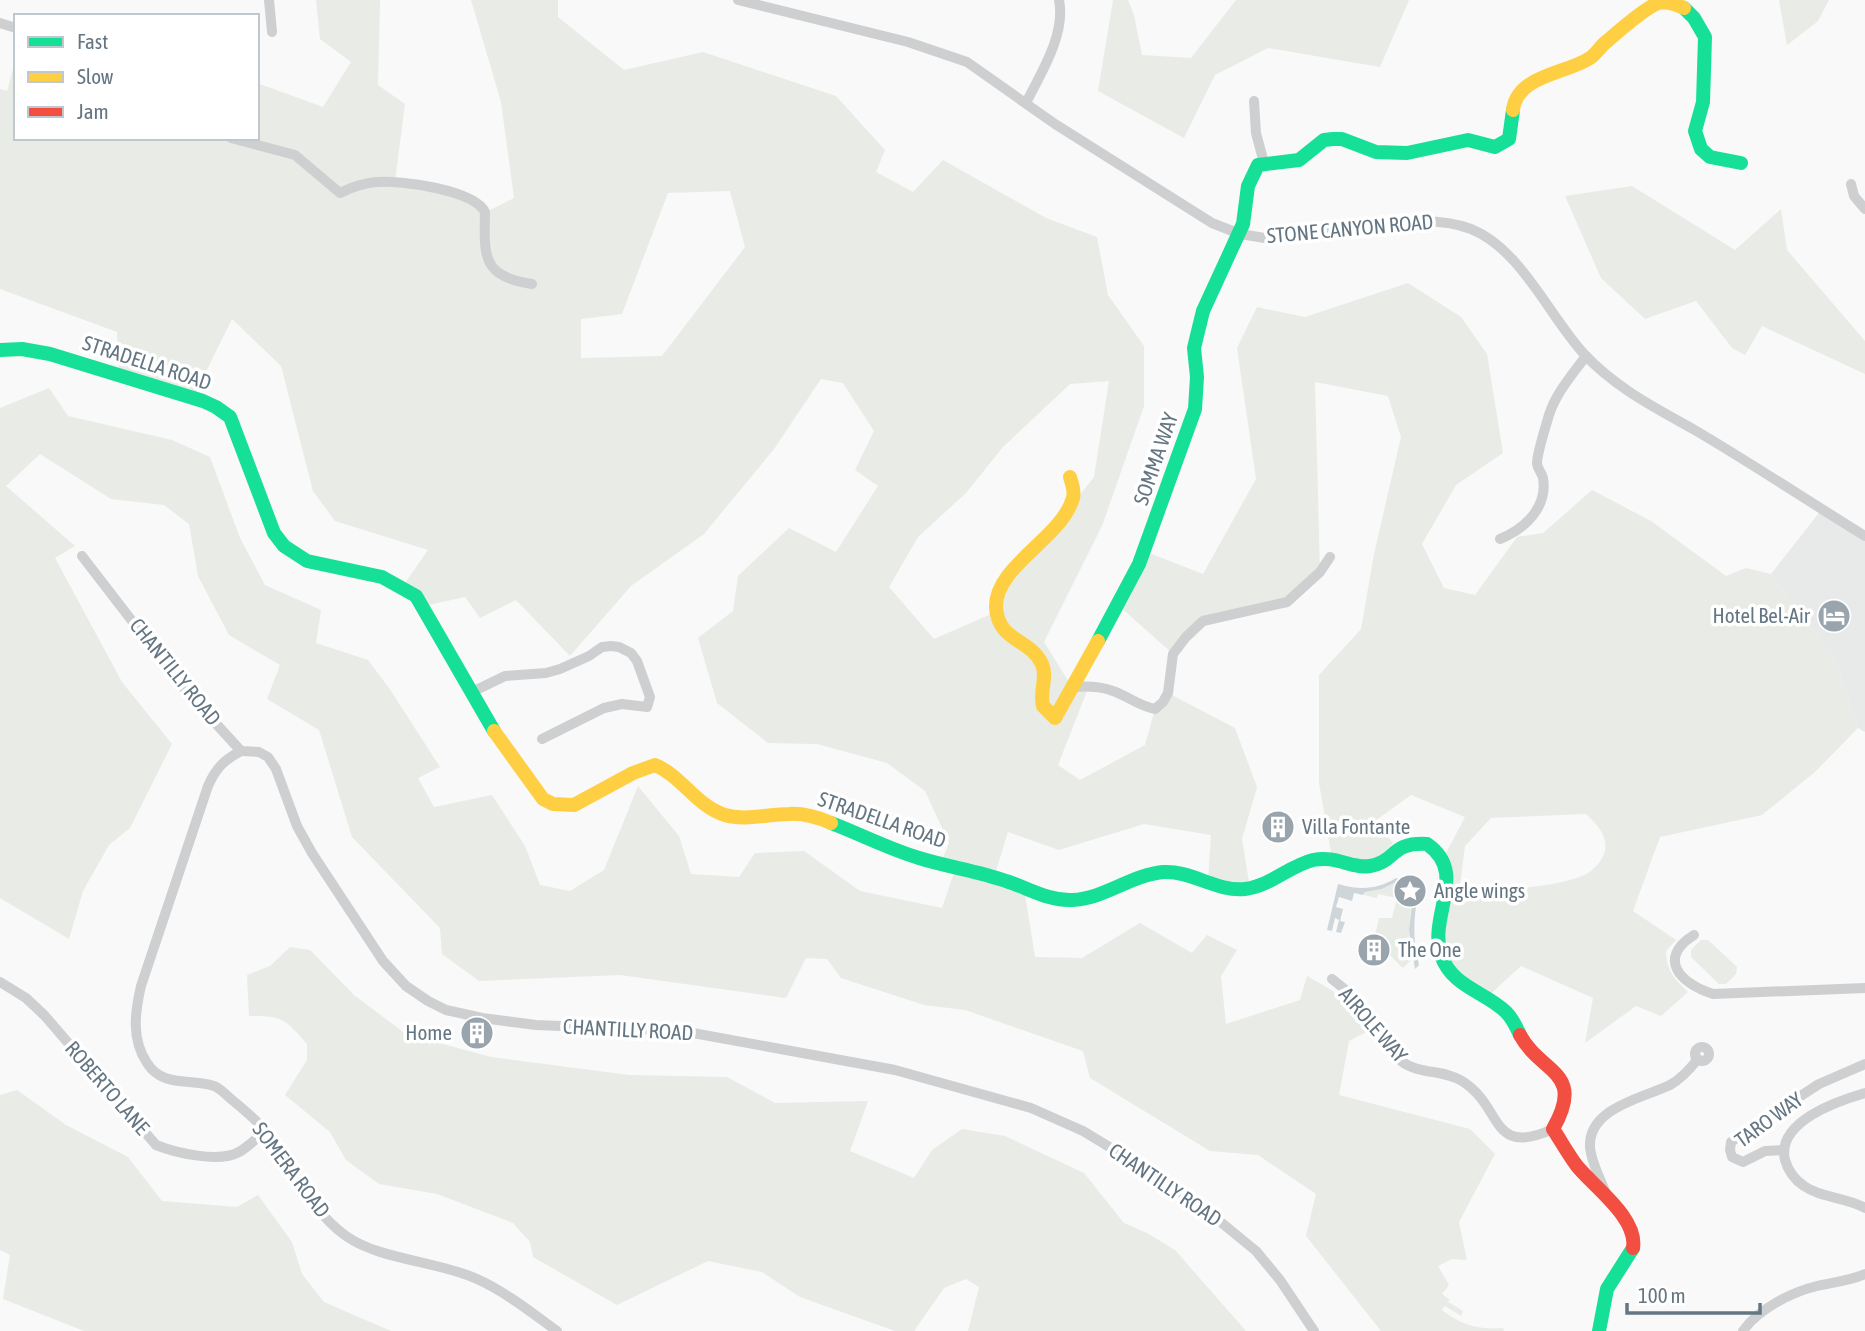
<svg xmlns="http://www.w3.org/2000/svg" width="1865" height="1331" viewBox="0 0 1865 1331" font-family="'Asap Condensed',sans-serif">
	<style>
		.built { fill: #e8e9e9 }
		.green { fill: #e8ebe6; fill-rule: evenodd }
		.water { fill: #ced6d9 }
		.lines { fill: none; stroke-linecap: round; stroke-linejoin: round }
		.street { stroke: #cecfd0; stroke-width: 10 }
		.fast { stroke: #16e098; stroke-width: 14 }
		.slow { stroke: #ffcf43; stroke-width: 14 }
		.jam { stroke: #f24e42; stroke-width: 14 }
		.labels { text-anchor: middle; stroke-width: 7; stroke-linejoin: round; paint-order: stroke }
		.street-label { font-size: 21px; fill: #657683; stroke: #fff }
		.poi-label { font-size: 21px; fill: #657683; stroke: #fff; text-anchor: start }
	</style>
	<rect width="100%" height="100%" fill="#f9f9f9"/>
	<polygon class="built" points="1822,509 1865,536 1865,732 1858,728 1835,659 1771,574"/>
	<g class="green">
		<path d="M316 0H380L378 85 405 104 395 181 469 198 486 212 514 198 501 102 471 0H558V17L624 70 703 52 836 96 885 150 876 172 913 192 943 160 1046 218 1097 237 1108 295 1144 346V406L1102 526 1044 642 1072 687 1089 686 1058 765 1080 780 1145 745 1155 709 1168 693 1235 728 1257 787 1242 839 1250 889 1208 881 1211 835 1144 824 1059 850 1008 832 994 877 1024 888 1035 957 1082 958 1140 923 1192 953 1207 935 1237 950 1221 976 1226 1024 1300 1000 1307 976C1332 990 1357 1004 1372 1029L1349 1041 1339 1095 1470 1129 1495 1154 1459 1222 1467 1260 1452 1259 1438 1266 1449 1285 1442 1294 1450 1300 1448 1302 1463 1311 1461 1316 1445 1306 1442 1310C1461 1325 1478 1330 1503 1328L1504 1331H1381L1306 1236 1316 1194 1258 1155 1210 1151 1090 1078 1083 1051 965 1010 924 1005 841 978 827 959 806 958 786 998 620 975 479 981 442 954 440 928 352 837 319 730 267 699 280 665 229 635 198 576 189 524 164 505 111 499 40 454 6 486 75 546 55 558 122 682 172 744 130 828 109 845 83 891 69 939 0 898V408L49 388 68 416 172 440 210 457 240 538 265 585 321 610 316 643 368 660 389 688 440 767 418 778 434 807 492 795 525 846 540 885 570 891 604 870 638 786 679 836 691 874 739 877 755 853 804 851 860 891 942 908 956 867 941 863 949 843 925 791 887 763 817 744 768 743 717 703 698 638 733 611 738 576 789 528 836 552 878 486 855 470 874 431 843 383 821 379 774 449 704 534 631 586 570 656 516 600 480 618 465 597 424 606 403 586 428 550 335 521 313 491 281 366 232 319 193 398 119 375 117 332 0 289V89L7 91 16 58V138H257V83L323 107 351 62 320 39ZM730 191 745 247 662 356 581 358V319L622 314 668 193ZM1109 381 1094 477 1057 524 998 591 996 612 934 639 889 587 918 537 966 493 1003 447 1070 384Z"/>
		<polygon points="1113,0 1128,0 1134,15 1142,55 1191,58 1236,0 1409,0 1380,67 1268,48 1215,75 1184,138 1098,91"/>
		<polygon points="1779,0 1829,0 1818,21 1787,45"/>
		<polygon points="1632,186 1735,250 1781,209 1787,250 1865,341 1865,374 1762,326 1745,355 1732,348 1696,301 1645,319 1601,278 1565,196"/>
		<path d="M1408 283 1461 317 1487 354 1503 453 1456 485 1422 544 1444 588 1475 595 1517 537 1543 533 1592 490 1651 521 1726 576 1746 568 1771 574 1835 659 1858 728 1815 772 1762 815 1660 837 1633 911 1676 940 1666 951C1667 972 1674 978 1688 992L1661 1016 1636 1006 1585 1043 1593 998 1521 966 1486 998 1457 974 1445 950 1446 853 1465 817 1411 795 1375 821 1393 843 1371 866 1332 858 1319 783V675L1361 629 1374 554 1401 437 1388 396 1315 382 1320 572 1287 602 1203 621 1173 654 1118 605 1144 551 1203 574 1256 479 1237 348 1257 307 1305 317ZM1586 814C1597 824 1608 836 1605 851 1603 859 1596 868 1588 873 1563 888 1491 890 1459 894L1465 846 1491 818Z"/>
		<polygon points="1394,883 1407,886 1406,893 1412,895 1409,930 1412,959 1403,968 1374,940 1379,918 1392,918 1397,898 1378,894 1377,898 1364,895 1365,892 1382,889"/>
		<polygon points="1701,940 1708,940 1737,967 1736,974 1726,984 1719,984 1691,957 1691,950"/>
		<path d="M290 947 310 950 354 995 406 1034 491 1057 629 1075 727 1077 775 1103 868 1101 850 1151 914 1178 932 1150 962 1129 1005 1136 1084 1173 1124 1223 1147 1233 1175 1250 1246 1331H968L979 1287 966 1279 944 1288 914 1331H895L800 1297 762 1272 708 1261 617 1305 533 1257 530 1242 513 1223 437 1194 379 1184 346 1160 330 1132 285 1095 307 1060V1044C285 1019 283 1016 249 1016L247 975 270 966Z"/>
		<polygon points="17,1090 66,1125 128,1157 162,1201 237,1207 258,1195 292,1242 302,1274 324,1302 391,1331 84,1331 3,1299 10,1255 0,1250 0,1095"/>
	</g>
	<path class="water" d="M1396 878 1421 884C1413 911 1412 938 1419 965L1415 969 1409 930 1414 887 1394 883 1382 889 1365 892 1363 895 1354 893 1352 901 1339 897 1336 907 1343 909 1340 921 1345 922 1341 933 1336 932 1339 920 1335 918 1332 931 1327 930 1338 884C1360 890 1376 890 1396 878Z"/>
	<g class="lines">
		<g class="street">
			<polyline points="269,0 272,32"/>
			<path d="M738 0 908 42 967 62 1055 124 1212 223 1240 234 1271 239 1287 238C1344 234 1418 209 1471 229 1521 249 1549 316 1584 354 1616 388 1654 407 1693 429 1751 463 1808 501 1865 536"/>
			<polyline points="0,23 16,28"/>
			<polyline points="1254,101 1256,133 1264,163"/>
			<path d="M1026 103C1041 73 1066 34 1059 0"/>
			<path d="M231 138 295 155 340 193C352 187 363 183 377 182 401 180 474 190 485 212 484 257 482 276 532 284"/>
			<polyline points="1851,184 1854,196 1865,209"/>
			<path d="M1500 539C1525 529 1548 507 1543 478 1542 473 1537 468 1537 463 1537 454 1546 425 1549 415 1556 393 1572 375 1586 356"/>
			<polyline points="82,556 186,691 241,751 259,752 268,757 276,769 297,826 312,853 383,961 406,986 428,1001 446,1010 482,1018 536,1025 682,1031 895,1070 1031,1108 1083,1131 1154,1174 1206,1210 1256,1251 1280,1280 1314,1331"/>
			<path d="M1072 687C1086 686 1100 686 1113 691 1128 696 1138 706 1155 709L1163 702 1168 693 1173 654 1186 637 1203 621 1287 602 1320 572 1330 557"/>
			<polyline points="472,692 505,676 546,673 560,669 589,656 602,647 611,646 619,647 631,653 637,661 650,697 647,707 622,704 604,708 542,739"/>
			<path d="M241 751C224 760 216 768 208 786L141 986C135 1012 131 1039 147 1063 163 1088 189 1078 214 1086 220 1088 225 1094 231 1099 242 1108 256 1120 266 1131 293 1165 309 1210 346 1236 380 1260 438 1261 477 1279 506 1292 532 1313 557 1331"/>
			<path d="M1694 935C1656 959 1681 984 1713 994L1865 988"/>
			<path d="M1332 979C1348 991 1362 1004 1373 1021 1382 1035 1388 1051 1401 1061 1419 1075 1443 1069 1462 1081 1504 1107 1489 1158 1553 1129"/>
			<path d="M0 982 26 998 45 1016 156 1145C176 1153 219 1163 239 1152 248 1147 257 1138 265 1131"/>
			<circle cx="1702" cy="1054" r="7"/>
			<path d="M1865 1093C1837 1101 1776 1122 1785 1160 1788 1170 1795 1180 1804 1186 1821 1198 1846 1197 1865 1208"/>
			<polyline points="1783,1150 1765,1151 1743,1162 1732,1157 1730,1150 1731,1142 1741,1135 1819,1084 1865,1064"/>
			<path d="M1606 1194C1601 1180 1591 1162 1590 1147 1588 1108 1643 1098 1670 1085 1681 1079 1690 1069 1698 1059"/>
			<path d="M1743 1331C1758 1309 1792 1292 1817 1286 1834 1282 1849 1281 1865 1274"/>
		</g>
		<g class="fast">
			<polyline points="1684,8 1694,18 1705,37 1703,102 1695,131 1701,149 1710,157 1741,163"/>
			<polyline points="0,350 22,349 50,354 203,401 216,407 230,417 274,533 284,546 307,561 382,577 416,596 494,731"/>
			<polyline points="1098,641 1139,564 1195,409 1197,377 1194,348 1203,311 1243,224 1248,186 1258,165 1299,160 1324,140 1333,139 1342,139 1376,152 1407,153 1468,140 1495,147 1509,139 1513,110"/>
			<path d="M831 823C860 834 889 849 919 858 948 867 978 871 1006 881 1028 888 1048 901 1072 900 1104 899 1131 875 1163 872 1191 870 1216 892 1245 889 1270 886 1289 866 1313 860 1336 855 1352 869 1370 866 1396 862 1390 842 1427 844 1469 873 1428 915 1441 955 1452 987 1484 991 1506 1012 1512 1018 1516 1026 1520 1035"/>
			<polyline points="1599,1331 1607,1289 1633,1248"/>
		</g>
		<g class="slow">
			<path d="M1513 110C1517 75 1566 74 1590 58 1596 54 1600 47 1606 42 1618 32 1643 9 1658 3 1667 1 1676 4 1684 8"/>
			<path d="M1070 477C1072 484 1075 491 1073 498 1062 538 995 566 996 607 998 642 1030 638 1042 664 1048 678 1039 692 1043 706L1055 718 1098 641"/>
			<path d="M494 731 543 799 553 804 574 805 633 773 655 765C682 776 696 806 725 815 745 821 768 814 789 814 804 813 817 817 831 823"/>
		</g>
		<path class="jam" d="M1520 1035C1541 1074 1586 1071 1553 1129 1561 1141 1568 1154 1577 1166 1594 1187 1638 1218 1633 1248"/>
	</g>
	<defs>
		<symbol id="hotel-disc" viewBox="-11 -11 22 22"><circle r="9.5" fill="#99a4ac" stroke="#fff"/><path d="M-6-4.5h1.5V1H6V5H4.5V3h-9V5H-6ZM-4 0a1.8 1.8 0 1 1 3.6 0ZM.5 0V-2.5h3Q6-2.5 6 0Z" fill="#fff"/></symbol>
		<symbol id="building-disc" viewBox="-11 -11 22 22"><circle r="9.5" fill="#99a4ac" stroke="#fff"/><path d="M-4-6H4V6H1V3H-1V6H-4ZM-2.5-4.3h1.7v1.8h-1.7ZM.8-4.3h1.7v1.8H.8ZM-2.5-1h1.7V.8h-1.7ZM.8-1h1.7V.8H.8Z" fill="#fff"/></symbol>
		<symbol id="sight-disc" viewBox="-11 -11 22 22"><circle r="9.5" fill="#99a4ac" stroke="#fff"/><path d="M0-6L1.8-2.2L6-1.7L2.9 1.2L3.7 5.4L0 3.3L-3.7 5.4L-2.9 1.2L-6-1.7L-1.8-2.2Z" fill="#fff"/></symbol>
	</defs>
	<g fill-rule="evenodd">
		<use href="#hotel-disc" x="1815" y="597" width="38" height="38"/>
		<use href="#building-disc" x="1259" y="808" width="38" height="38"/>
		<use href="#sight-disc" x="1391" y="872" width="38" height="38"/>
		<use href="#building-disc" x="1355" y="931" width="38" height="38"/>
		<use href="#building-disc" x="458" y="1014" width="38" height="38"/>
	</g>
	<g class="labels">
		<g class="street-label">
			<text transform="translate(1350 229) rotate(-5)" y="7">STONE CANYON ROAD</text>
			<text transform="translate(147 363) rotate(18)" y="7">STRADELLA ROAD</text>
			<text transform="translate(1156 459) rotate(-71)" y="7">SOMMA WAY</text>
			<text transform="translate(175 672) rotate(51)" y="7">CHANTILLY ROAD</text>
			<text transform="translate(882 820) rotate(19)" y="7">STRADELLA ROAD</text>
			<text transform="translate(1373 1025) rotate(49)" y="7">AIROLE WAY</text>
			<text transform="translate(628 1030) rotate(3)" y="7">CHANTILLY ROAD</text>
			<text transform="translate(107 1088) rotate(49)" y="7">ROBERTO LANE</text>
			<text transform="translate(1769 1120) rotate(-36)" y="7">TARO WAY</text>
			<text transform="translate(291 1170) rotate(53)" y="7">SOMERA ROAD</text>
			<text transform="translate(1165 1185) rotate(34)" y="7">CHANTILLY ROAD</text>
		</g>
		<g class="poi-label">
			<text x="1810" y="623" text-anchor="end">Hotel Bel-Air</text>
			<text x="1302" y="834">Villa Fontante</text>
			<text x="1434" y="898">Angle wings</text>
			<text x="1398" y="957">The One</text>
			<text x="452" y="1040" text-anchor="end">Home</text>
		</g>
	</g>
	<rect x="14" y="14" width="245" height="126" fill="#ffffff" stroke="#c1c8cd" stroke-width="2"/>
	<rect x="28" y="37" width="35" height="10" fill="#16e098" stroke="#c1c8cd" stroke-width="2"/>
	<text x="77" y="49" font-size="21" fill="#657683">Fast</text>
	<rect x="28" y="72" width="35" height="10" fill="#ffcf43" stroke="#c1c8cd" stroke-width="2"/>
	<text x="77" y="84" font-size="21" fill="#657683">Slow</text>
	<rect x="28" y="107" width="35" height="10" fill="#f24e42" stroke="#c1c8cd" stroke-width="2"/>
	<text x="77" y="119" font-size="21" fill="#657683">Jam</text>
	<path d="M1627 1303v10h133v-10" fill="none" stroke="#657683" stroke-width="3.5"/>
	<text x="1638" y="1303" font-size="21" fill="#657683" stroke="#ffffff" stroke-width="5" paint-order="stroke">100 m</text>
</svg>
